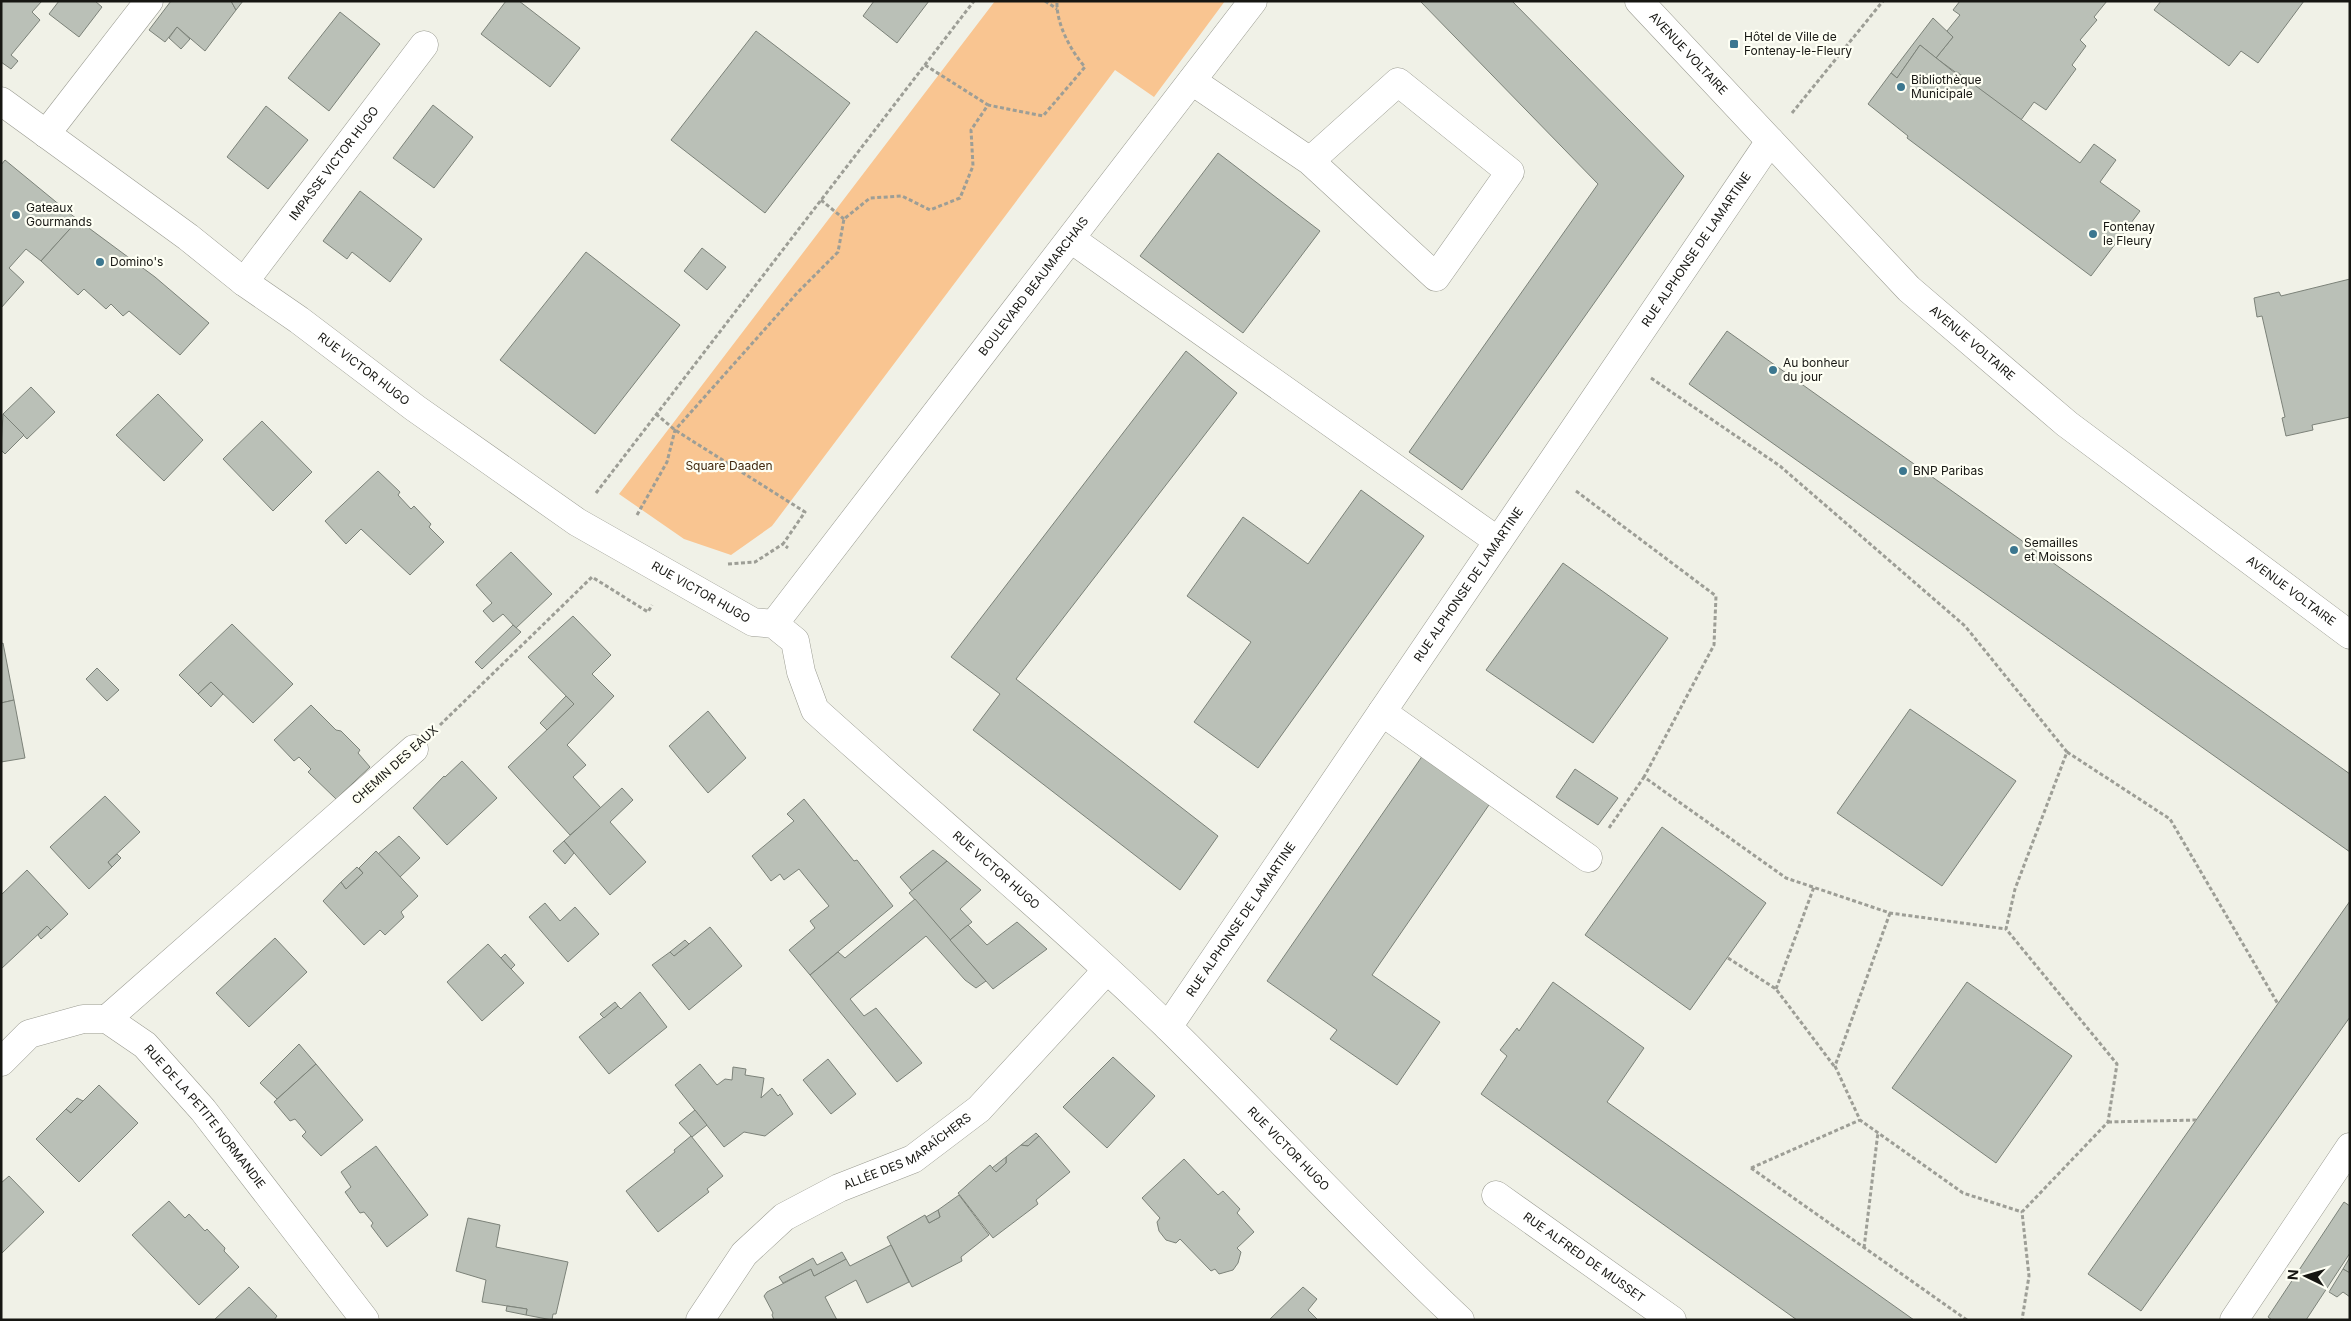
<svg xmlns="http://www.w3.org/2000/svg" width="2351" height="1321" viewBox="0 0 2351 1321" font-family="Inter,sans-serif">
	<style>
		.green { fill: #f9c591 }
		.building { fill: #bac0b7; stroke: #7c8279 }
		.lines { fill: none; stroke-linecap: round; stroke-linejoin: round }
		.minor-casing { stroke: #9a9b91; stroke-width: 29 }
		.path { stroke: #9d9e96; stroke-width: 3; stroke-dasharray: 4 2.5; stroke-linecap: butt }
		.minor { stroke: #fff; stroke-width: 28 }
		.poi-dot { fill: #3c778f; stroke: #fefff4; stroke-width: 2 }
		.labels { text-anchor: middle; stroke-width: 4.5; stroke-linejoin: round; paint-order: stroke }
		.poi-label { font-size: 12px; fill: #161612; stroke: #fefff4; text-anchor: start }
		.street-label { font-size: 12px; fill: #161612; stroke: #fefff4 }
		.park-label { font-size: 12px; fill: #41290f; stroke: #fefff4 }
	</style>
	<rect width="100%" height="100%" fill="#f0f1e7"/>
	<polygon class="green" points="995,1 1225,1 1154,97 1115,70 772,526 731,555 684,539 619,494"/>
	<g class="building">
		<polygon points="1,1 42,1 32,12 40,20 11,55 18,61 11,69 1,62"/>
		<polygon points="59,1 95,1 102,7 79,37 49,14"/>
		<polygon points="171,1 231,1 236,10 205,51 177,27 165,42 149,30"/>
		<polygon points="231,1 243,1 236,10"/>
		<polygon points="506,1 519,1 580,48 550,87 481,34"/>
		<polygon points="874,1 929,1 897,43 863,16"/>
		<polygon points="1420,1 1512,1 1684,176 1462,490 1409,452 1598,184"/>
		<polygon points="1960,1 2107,1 2094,17 2097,20 2080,40 2086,46 2072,65 2076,69 2046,110 2034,102 2021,120 1936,58 1953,37 1947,31 1960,15 1953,10"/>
		<polygon points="2161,1 2304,1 2258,63 2241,51 2229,66 2154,10"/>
		<polygon points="340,12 380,44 329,111 288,78"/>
		<polygon points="1933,18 1953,37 1936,58 1920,45 1897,78 1891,73"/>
		<polygon points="177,27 190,39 181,49 169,38"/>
		<polygon points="756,31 850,103 765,213 671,140"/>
		<polygon points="1920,45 1955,73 1957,72 2080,163 2094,144 2116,160 2100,182 2140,211 2091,276 1907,138 1908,136 1868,104 1891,73 1897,78"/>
		<polygon points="433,105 473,137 434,188 393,158"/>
		<polygon points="266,106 308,140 268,189 227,157"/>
		<polygon points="1218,153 1320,231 1243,333 1140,256"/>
		<polygon points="5,160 78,220 41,261 26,249 9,268 24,282 1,308 1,165"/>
		<polygon points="360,191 422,239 390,282 352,252 347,259 323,241"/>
		<polygon points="78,220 155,277 209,323 180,355 129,311 123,316 111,304 106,309 84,289 78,295 41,261"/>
		<polygon points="702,248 726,267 707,290 684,271"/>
		<polygon points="586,252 680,325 595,434 500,360"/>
		<polygon points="2350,279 2350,417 2312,425 2313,430 2286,436 2282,418 2285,417 2262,316 2257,317 2254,298 2279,292 2281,296"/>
		<polygon points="1727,331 2350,774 2350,852 1689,384"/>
		<polygon points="1186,351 1237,393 1016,679 1218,836 1180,890 973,730 1000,694 951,657"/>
		<polygon points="31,387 55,412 27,439 3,414"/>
		<polygon points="158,394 203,440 164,481 116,435"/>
		<polygon points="3,414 24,435 5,454 1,450"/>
		<polygon points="262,421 312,472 273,511 223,459"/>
		<polygon points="378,471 400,492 398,495 411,509 414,506 431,524 429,527 444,542 410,575 361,529 346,544 325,521"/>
		<polygon points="1361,490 1424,536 1258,768 1194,722 1251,642 1187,596 1243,517 1308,564"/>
		<polygon points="511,552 552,594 516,628 503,614 493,622 483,611 492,603 476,585"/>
		<polygon points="1563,563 1668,638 1593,743 1486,670"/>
		<polygon points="573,616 611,655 592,674 614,696 567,745 586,765 573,777 601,808 570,835 508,767 574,704 528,657"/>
		<polygon points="232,624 293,684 253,723 211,682 198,694 179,675"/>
		<polygon points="513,625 521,632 482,669 475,662"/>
		<polygon points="3,643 14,700 1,703 1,644"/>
		<polygon points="97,668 119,690 107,701 86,679"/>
		<polygon points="211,682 223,694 211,707 198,694"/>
		<polygon points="566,696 574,704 547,730 540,723"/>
		<polygon points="14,700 25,758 1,762 1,703"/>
		<polygon points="311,705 336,730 341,731 360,750 358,753 370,767 336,799 308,772 311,769 299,757 294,761 274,740"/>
		<polygon points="1910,709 2016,781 1942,886 1837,813"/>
		<polygon points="708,711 746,758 708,793 669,746"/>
		<polygon points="1423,755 1491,802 1372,975 1440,1022 1397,1085 1330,1039 1337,1030 1267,981"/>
		<polygon points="462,761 497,798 447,845 413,808 444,776 445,777"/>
		<polygon points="1575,769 1618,798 1598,825 1556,797"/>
		<polygon points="622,788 633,800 610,822 646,862 610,895 564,841"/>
		<polygon points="105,796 140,832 108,862 112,867 89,889 50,847"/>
		<polygon points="804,799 854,861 857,860 893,906 810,975 789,950 815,928 810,921 829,906 799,869 784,880 780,874 771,881 752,856 794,821 787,814"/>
		<polygon points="1662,827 1766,903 1690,1010 1585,935"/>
		<polygon points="399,836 420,858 400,877 378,854"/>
		<polygon points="564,841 574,853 565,864 553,851"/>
		<polygon points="933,850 947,861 912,891 900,877"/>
		<polygon points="376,851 418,896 401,912 404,917 385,935 380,930 364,945 323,901 341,882 346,889 363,873 359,868"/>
		<polygon points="117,854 121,858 112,867 108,862"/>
		<polygon points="947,861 981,890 960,909 972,922 950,940 909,893"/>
		<polygon points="357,867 363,873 346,889 341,882"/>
		<polygon points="27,870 68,914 51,930 47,926 1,969 1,895"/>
		<polygon points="915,899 986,981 976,988 965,980 926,936 850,999 864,1016 876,1008 922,1063 897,1082 810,975 838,952 845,958"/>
		<polygon points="2350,901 2350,1017 2141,1311 2088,1274"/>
		<polygon points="545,903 560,921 575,907 599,934 568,962 529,917"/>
		<polygon points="1017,922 1047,949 993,989 950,940 968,925 987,945"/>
		<polygon points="47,926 51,930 41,939 38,935"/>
		<polygon points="710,927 742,966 689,1010 652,965 670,952 674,956"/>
		<polygon points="275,938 307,972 249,1027 216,993"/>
		<polygon points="685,940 689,944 674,956 670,952"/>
		<polygon points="488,944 524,983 482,1021 447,982"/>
		<polygon points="505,954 515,965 511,969 501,958"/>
		<polygon points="1553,982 1644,1048 1607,1102 1914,1320 1797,1320 1481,1094 1507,1056 1500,1050 1517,1028 1519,1031"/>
		<polygon points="1967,982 2072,1056 1996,1163 1892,1088"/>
		<polygon points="640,992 667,1027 609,1074 579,1037 618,1006 621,1009"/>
		<polygon points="615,1002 618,1006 604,1018 600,1014"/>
		<polygon points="299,1044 316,1064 277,1099 260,1083"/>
		<polygon points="1113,1057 1155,1096 1107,1148 1063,1107"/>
		<polygon points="828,1059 856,1094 831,1114 803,1080"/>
		<polygon points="316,1064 363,1120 321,1156 302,1136 306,1132 295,1119 290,1121 274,1102"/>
		<polygon points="700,1064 717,1085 725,1079 732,1080 733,1067 746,1069 745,1075 764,1078 761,1098 772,1088 778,1096 780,1094 793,1114 765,1136 744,1132 724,1147 675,1085"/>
		<polygon points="99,1085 138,1123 79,1182 36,1139 66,1109 71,1113"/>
		<polygon points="77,1098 83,1101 71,1113 66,1109"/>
		<polygon points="695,1110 707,1125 692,1137 679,1123"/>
		<polygon points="1036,1133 1039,1136 1028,1146 1021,1145"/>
		<polygon points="691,1136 723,1176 707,1189 709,1192 658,1232 626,1191 675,1152 674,1150"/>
		<polygon points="1039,1136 1070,1172 1036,1200 1038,1204 993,1238 958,1193 990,1165 996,1172 1006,1163 1006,1157 1021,1145 1028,1146"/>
		<polygon points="376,1146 428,1215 387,1247 371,1226 373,1223 364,1212 360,1213 345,1192 351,1187 341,1172"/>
		<polygon points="1006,1157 1006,1163 996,1172 992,1168"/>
		<polygon points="1184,1159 1218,1195 1223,1191 1240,1209 1237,1213 1254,1232 1237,1248 1241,1252 1238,1263 1233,1270 1219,1274 1215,1269 1211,1271 1180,1239 1176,1243 1166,1240 1159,1231 1157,1222 1160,1218 1142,1198"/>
		<polygon points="9,1176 44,1212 1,1254 1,1183"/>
		<polygon points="959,1195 989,1235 961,1257 962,1261 912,1287 887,1237 925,1215 929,1223 940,1217 938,1210"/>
		<polygon points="169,1201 185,1218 189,1214 205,1231 207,1229 225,1248 224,1251 239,1267 199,1305 132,1235"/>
		<polygon points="2344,1202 2350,1206 2350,1253 2306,1320 2272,1320 2268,1317"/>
		<polygon points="938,1210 940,1217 929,1223 926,1217"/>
		<polygon points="468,1218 500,1225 496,1247 568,1262 556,1314 553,1314 552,1320 526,1315 527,1309 482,1302 486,1280 456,1271"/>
		<polygon points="891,1245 909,1282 867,1303 856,1280 825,1297 837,1320 774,1320 772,1315 773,1313 764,1296 767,1292 811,1269 814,1276 846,1259 850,1266"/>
		<polygon points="842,1252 846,1259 814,1276 811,1269 783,1283 779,1277 813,1258 817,1265"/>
		<polygon points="2350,1257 2350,1273 2343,1269"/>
		<polygon points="2343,1269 2350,1273 2350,1297 2343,1292 2337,1297 2329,1292"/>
		<polygon points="249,1287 277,1316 274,1320 214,1320"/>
		<polygon points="1303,1287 1317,1299 1308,1310 1318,1320 1269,1320"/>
		<polygon points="507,1306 527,1309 526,1315 506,1311"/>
	</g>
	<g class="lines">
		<defs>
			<g id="minor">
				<path id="s1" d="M1639 1 1909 289 2067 424 2350 635"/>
				<polyline points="1192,81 1310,161 1436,277 1510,172 1398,82 1310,161"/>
				<path id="s2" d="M1 101 188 237 244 282 299 320 415 408 577 522 753 622 774 624 795 641 801 672 815 710C932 816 1054 917 1167 1026 1266 1123 1358 1225 1460 1320"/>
				<polyline points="46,134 149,1"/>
				<polyline points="1071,239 1498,541"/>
				<path id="s3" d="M244 282 424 45"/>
				<path id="s4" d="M774 624 1253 1"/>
				<polyline points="1382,712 1588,858"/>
				<polyline points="107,1019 414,749"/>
				<path id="s5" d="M1168 1027 1770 141"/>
				<path id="s6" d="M1 1062 29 1034 83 1019H107L145 1045 203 1110 365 1320"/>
				<path id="s7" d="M1496 1195 1672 1320"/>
				<path id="s8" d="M700 1320 744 1254 784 1217 839 1188 913 1159 979 1109 1107 970"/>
				<polyline points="2234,1320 2350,1147"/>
			</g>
		</defs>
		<use href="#minor" class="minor-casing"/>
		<g class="path">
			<polyline points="1045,1 1057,9"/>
			<polyline points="925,65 988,105"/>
			<polyline points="1792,113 1883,1"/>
			<polyline points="821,200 844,219"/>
			<polyline points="1651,378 1780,466 1965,626 2067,752 2015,889 2006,929 2117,1064 2108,1122 2022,1212 2029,1276 2022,1320"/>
			<polyline points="656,414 675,430 805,512 783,544 788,548"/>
			<polyline points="1576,491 1716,596 1714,645 1644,777 1786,878 1890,913 2006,929"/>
			<polyline points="596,493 974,1"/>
			<path d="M637 515 667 462 675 430 798 292 838 252 844 219 870 198 902 196 930 210 960 198 973 166 971 130 988 105 1043 116 1085 67C1071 51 1056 24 1057 1"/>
			<polyline points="728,564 755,562 783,544"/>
			<polyline points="440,725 592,577 648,612 652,605"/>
			<polyline points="2067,752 2170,819 2278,1004"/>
			<polyline points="1609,828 1644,777"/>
			<polyline points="1890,913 1835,1066 1860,1120 1963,1193 2022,1212"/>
			<polyline points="1728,958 1776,989 1834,1066"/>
			<polyline points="1776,989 1814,887"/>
			<polyline points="2108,1122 2196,1120"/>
			<polyline points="1751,1168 1967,1320"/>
			<polyline points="1751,1168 1860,1120"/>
			<polyline points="1864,1248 1878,1132"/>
		</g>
		<use href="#minor" class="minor"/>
	</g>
	<g class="poi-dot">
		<rect x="1729" y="39" width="10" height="10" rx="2.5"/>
		<circle cx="1901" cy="87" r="5"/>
		<circle cx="16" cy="215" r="5"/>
		<circle cx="2093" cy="234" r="5"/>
		<circle cx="100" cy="262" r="5"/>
		<circle cx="1773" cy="370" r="5"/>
		<circle cx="1903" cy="471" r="5"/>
		<circle cx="2014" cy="550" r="5"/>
	</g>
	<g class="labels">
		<g class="poi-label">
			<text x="1744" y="41">Hôtel de Ville de<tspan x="1744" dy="14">Fontenay-le-Fleury</tspan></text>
			<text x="1911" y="84">Bibliothèque<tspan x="1911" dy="14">Municipale</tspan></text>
			<text x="26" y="212">Gateaux<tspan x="26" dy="14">Gourmands</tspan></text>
			<text x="2103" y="231">Fontenay<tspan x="2103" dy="14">le Fleury</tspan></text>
			<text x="110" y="266">Domino's</text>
			<text x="1783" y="367">Au bonheur<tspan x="1783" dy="14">du jour</tspan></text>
			<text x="1913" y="475">BNP Paribas</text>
			<text x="2024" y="547">Semailles<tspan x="2024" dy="14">et Moissons</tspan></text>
		</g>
		<g class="street-label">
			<text dy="4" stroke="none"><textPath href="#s1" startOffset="72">AVENUE VOLTAIRE</textPath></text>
			<text dy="4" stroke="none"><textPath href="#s3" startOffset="149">IMPASSE VICTOR HUGO</textPath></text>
			<text dy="4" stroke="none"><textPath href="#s5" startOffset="940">RUE ALPHONSE DE LAMARTINE</textPath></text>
			<text dy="4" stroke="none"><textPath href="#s4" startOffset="426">BOULEVARD BEAUMARCHAIS</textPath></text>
			<text dy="4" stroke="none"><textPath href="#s1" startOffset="478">AVENUE VOLTAIRE</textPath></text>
			<text dy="4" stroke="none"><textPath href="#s2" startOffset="451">RUE VICTOR HUGO</textPath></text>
			<text dy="4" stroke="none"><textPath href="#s5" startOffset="535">RUE ALPHONSE DE LAMARTINE</textPath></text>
			<text dy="4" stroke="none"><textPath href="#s1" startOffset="882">AVENUE VOLTAIRE</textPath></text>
			<text dy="4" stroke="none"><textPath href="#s2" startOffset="856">RUE VICTOR HUGO</textPath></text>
			<text transform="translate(395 765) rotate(-42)" y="4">CHEMIN DES EAUX</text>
			<text dy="4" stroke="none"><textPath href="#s2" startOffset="1278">RUE VICTOR HUGO</textPath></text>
			<text dy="4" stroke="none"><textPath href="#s5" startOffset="130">RUE ALPHONSE DE LAMARTINE</textPath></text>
			<text dy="4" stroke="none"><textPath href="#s6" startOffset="259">RUE DE LA PETITE NORMANDIE</textPath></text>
			<text dy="4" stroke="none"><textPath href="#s2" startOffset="1682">RUE VICTOR HUGO</textPath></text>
			<text dy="4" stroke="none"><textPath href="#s8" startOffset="274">ALLÉE DES MARAÎCHERS</textPath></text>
			<text dy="4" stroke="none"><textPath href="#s7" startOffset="108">RUE ALFRED DE MUSSET</textPath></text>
		</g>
		<g class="park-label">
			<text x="729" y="470">Square Daaden</text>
		</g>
	</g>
	<rect width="2351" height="1321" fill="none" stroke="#161612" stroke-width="5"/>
	<g transform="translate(2306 1276) rotate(275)" stroke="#fefff4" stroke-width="4" paint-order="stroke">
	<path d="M0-4L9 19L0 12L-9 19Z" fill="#161612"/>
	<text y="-8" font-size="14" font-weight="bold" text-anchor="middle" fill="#161612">N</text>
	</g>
</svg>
